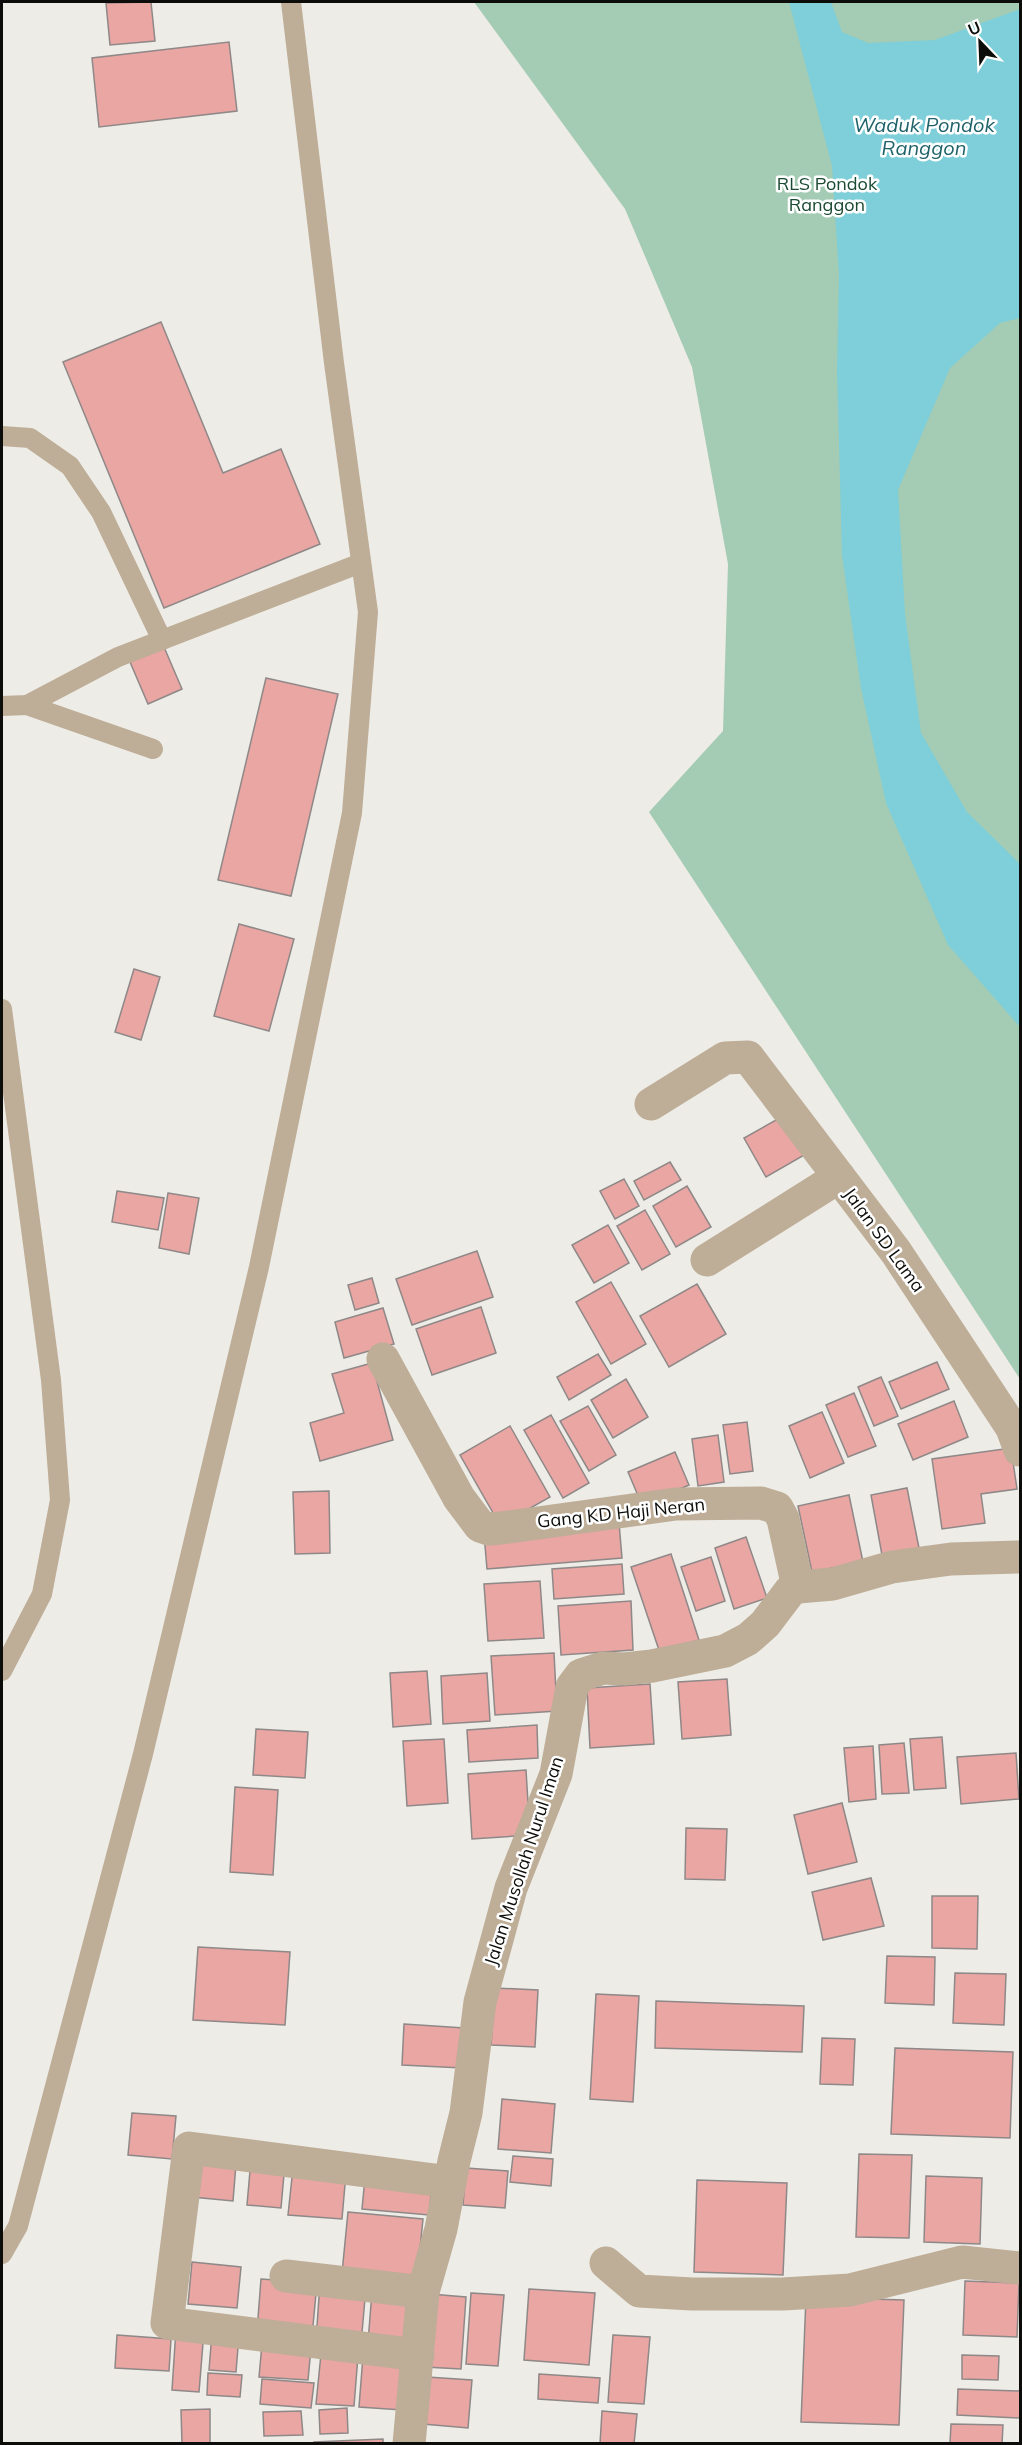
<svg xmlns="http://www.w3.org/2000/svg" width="1022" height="2445" viewBox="0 0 1022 2445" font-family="Mulish,sans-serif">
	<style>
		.green { fill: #a4cbb4 }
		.water { fill: #7ecfd9 }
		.building { fill: #e9a6a3; stroke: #8f8888; stroke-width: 1.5 }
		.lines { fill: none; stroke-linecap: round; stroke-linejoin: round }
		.service { stroke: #bead97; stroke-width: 20 }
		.minor { stroke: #bead97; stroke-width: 33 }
		.labels { text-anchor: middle; stroke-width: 5; stroke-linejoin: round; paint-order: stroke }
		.park-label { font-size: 18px; fill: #1b4a32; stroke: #fff }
		.street-label { font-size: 18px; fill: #0c0c0a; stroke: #fff }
		.water-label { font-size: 20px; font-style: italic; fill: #20626a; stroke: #fff }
	</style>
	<rect width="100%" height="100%" fill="#edece6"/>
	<polygon class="green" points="474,2 1020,2 1020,1379 649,812 723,731 728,564 692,367 625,209"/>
	<polygon class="water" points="789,2 831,2 842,32 868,43 935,40 1020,9 1020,318 1000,323 950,368 898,490 905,614 921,733 967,812 1020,864 1020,1027 948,945 886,803 861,688 842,555 837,370 839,275 832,166"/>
	<g class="building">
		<polygon points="151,2 155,41 110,45 106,3"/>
		<polygon points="229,42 237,111 99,127 92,58"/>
		<polygon points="161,322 223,473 281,449 320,544 164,608 63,362"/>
		<polygon points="164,647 182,689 148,704 130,662"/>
		<polygon points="266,678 338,694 291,896 218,880"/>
		<polygon points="239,924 294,939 269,1031 214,1016"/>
		<polygon points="134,969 160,977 141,1040 115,1032"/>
		<polygon points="785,1115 806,1154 766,1177 744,1138"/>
		<polygon points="670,1162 681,1180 644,1200 634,1181"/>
		<polygon points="624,1179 639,1206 615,1219 600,1191"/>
		<polygon points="687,1186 711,1227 676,1247 653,1206"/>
		<polygon points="117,1191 164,1198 158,1230 112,1222"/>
		<polygon points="168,1193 199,1198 189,1254 159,1248"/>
		<polygon points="645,1210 670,1254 642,1270 617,1226"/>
		<polygon points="608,1225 629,1263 594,1283 572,1245"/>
		<polygon points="477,1251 493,1297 412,1325 396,1279"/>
		<polygon points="372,1278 379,1303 355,1310 348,1285"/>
		<polygon points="611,1282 646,1344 611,1364 576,1302"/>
		<polygon points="697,1284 726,1334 669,1367 640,1316"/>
		<polygon points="481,1307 496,1353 432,1375 416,1329"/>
		<polygon points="383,1308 394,1344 344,1358 335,1322"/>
		<polygon points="598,1354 611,1375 569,1400 557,1377"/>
		<polygon points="937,1362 949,1389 901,1409 889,1382"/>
		<polygon points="372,1363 393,1440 320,1461 310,1423 344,1413 332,1374"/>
		<polygon points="881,1377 898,1416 874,1426 858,1387"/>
		<polygon points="626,1379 648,1417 613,1438 591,1400"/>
		<polygon points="854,1393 876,1446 848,1457 826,1405"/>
		<polygon points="954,1401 968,1437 913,1460 898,1424"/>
		<polygon points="588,1406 616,1455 589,1471 560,1421"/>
		<polygon points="822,1412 844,1463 810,1478 789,1426"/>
		<polygon points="551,1415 589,1483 563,1498 524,1430"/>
		<polygon points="747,1422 753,1471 730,1474 723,1425"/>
		<polygon points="510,1426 550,1497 500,1525 460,1455"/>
		<polygon points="718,1435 724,1482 698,1486 692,1439"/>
		<polygon points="1011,1448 1017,1489 981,1494 985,1523 942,1529 932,1459"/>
		<polygon points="675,1452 689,1485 642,1505 628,1472"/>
		<polygon points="907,1488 919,1548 882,1555 871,1495"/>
		<polygon points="329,1491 330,1553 295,1554 293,1492"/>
		<polygon points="849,1495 863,1562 812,1572 798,1506"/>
		<polygon points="619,1523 622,1558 487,1569 484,1534"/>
		<polygon points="746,1537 767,1598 734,1609 715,1548"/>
		<polygon points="671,1554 699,1640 660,1653 631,1567"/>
		<polygon points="711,1557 725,1601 696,1611 681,1567"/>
		<polygon points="622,1564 624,1594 554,1599 552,1569"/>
		<polygon points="540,1581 544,1638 488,1641 484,1584"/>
		<polygon points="631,1601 633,1650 561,1655 558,1606"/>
		<polygon points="554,1653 557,1711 495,1715 491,1656"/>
		<polygon points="427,1671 431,1724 393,1727 390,1673"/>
		<polygon points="487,1673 490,1721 443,1724 441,1676"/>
		<polygon points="727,1679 731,1735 682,1739 678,1682"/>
		<polygon points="650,1684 654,1744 590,1748 587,1688"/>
		<polygon points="537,1725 538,1758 469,1762 467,1730"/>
		<polygon points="256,1729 308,1732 305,1778 253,1775"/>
		<polygon points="942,1737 946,1788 914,1790 910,1739"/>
		<polygon points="444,1739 448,1803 407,1806 403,1741"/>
		<polygon points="904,1743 909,1793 882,1794 879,1745"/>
		<polygon points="873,1746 876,1799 849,1802 844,1748"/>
		<polygon points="1016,1753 1019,1799 961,1804 957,1757"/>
		<polygon points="526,1770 530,1835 472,1839 468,1774"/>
		<polygon points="235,1787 278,1790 273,1875 230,1872"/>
		<polygon points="842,1803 857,1862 808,1874 794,1815"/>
		<polygon points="686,1828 727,1829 725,1880 685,1879"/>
		<polygon points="871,1878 884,1926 823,1940 812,1892"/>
		<polygon points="932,1896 978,1896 977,1949 932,1948"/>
		<polygon points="198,1947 290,1952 285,2025 193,2020"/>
		<polygon points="887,1956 935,1957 934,2005 885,2003"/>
		<polygon points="955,1973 1006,1974 1004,2025 953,2023"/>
		<polygon points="495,1988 538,1990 535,2047 491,2045"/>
		<polygon points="596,1994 639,1996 633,2102 590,2099"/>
		<polygon points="656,2001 804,2006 802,2052 655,2048"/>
		<polygon points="404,2024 464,2028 462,2068 402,2065"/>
		<polygon points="822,2038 855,2039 853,2085 820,2084"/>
		<polygon points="895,2048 1013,2052 1010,2138 891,2134"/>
		<polygon points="502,2099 555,2104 551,2153 498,2149"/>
		<polygon points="132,2113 176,2116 172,2159 128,2155"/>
		<polygon points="859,2154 912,2155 909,2238 856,2237"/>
		<polygon points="513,2156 553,2159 551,2186 510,2182"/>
		<polygon points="195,2161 236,2164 233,2201 192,2197"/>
		<polygon points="293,2168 346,2173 342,2219 288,2215"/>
		<polygon points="466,2168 508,2171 505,2208 463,2205"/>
		<polygon points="250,2171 284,2174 281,2208 247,2205"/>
		<polygon points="926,2176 982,2178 980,2244 924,2242"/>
		<polygon points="365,2178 432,2184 429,2215 362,2209"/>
		<polygon points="697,2180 787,2183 783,2275 694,2272"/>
		<polygon points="348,2212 423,2219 417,2278 342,2273"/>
		<polygon points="192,2262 241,2267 237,2308 188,2304"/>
		<polygon points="261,2279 317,2283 312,2336 257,2331"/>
		<polygon points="965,2281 1019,2283 1017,2337 963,2335"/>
		<polygon points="320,2283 366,2287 361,2344 316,2340"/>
		<polygon points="529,2289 595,2293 589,2365 524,2360"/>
		<polygon points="372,2292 410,2296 405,2345 368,2342"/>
		<polygon points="471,2293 504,2295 498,2366 466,2364"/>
		<polygon points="430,2294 466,2297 461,2369 425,2367"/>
		<polygon points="806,2297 904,2300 899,2425 801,2422"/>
		<polygon points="176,2329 204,2331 199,2392 172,2390"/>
		<polygon points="212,2333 239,2335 236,2372 209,2370"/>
		<polygon points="117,2335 171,2339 169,2371 115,2368"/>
		<polygon points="613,2335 650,2337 644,2404 608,2402"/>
		<polygon points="262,2344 311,2348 308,2380 259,2377"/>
		<polygon points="321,2354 358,2356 354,2406 316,2404"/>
		<polygon points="962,2355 999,2356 998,2380 962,2379"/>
		<polygon points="363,2356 406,2359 402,2410 359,2407"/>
		<polygon points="208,2373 242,2375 240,2397 207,2395"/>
		<polygon points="539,2374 600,2378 598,2403 538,2399"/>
		<polygon points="427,2377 472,2380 468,2428 423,2424"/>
		<polygon points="262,2379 314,2383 311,2408 260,2404"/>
		<polygon points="958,2389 1020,2391 1020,2418 957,2415"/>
		<polygon points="347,2408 348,2433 320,2434 319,2410"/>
		<polygon points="210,2409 210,2443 182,2444 181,2410"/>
		<polygon points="301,2411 303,2435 264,2436 263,2412"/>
		<polygon points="602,2411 637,2414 634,2444 600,2444"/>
		<polygon points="951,2424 1003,2425 1002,2444 950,2444"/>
		<polygon points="383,2439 383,2444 314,2444 314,2442"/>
	</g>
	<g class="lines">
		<g class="service">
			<polyline points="2,436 30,438 70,466 101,512 162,640"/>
			<polyline points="27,705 153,749"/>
			<polyline points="2,706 27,705 118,657 361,563"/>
			<polyline points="2,1009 51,1380 60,1500 42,1594 2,1671"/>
			<polyline points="2,2254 18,2226 143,1754 259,1267 352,813 368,612 334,363 291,2"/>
		</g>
		<g class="minor">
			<polyline points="651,1104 725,1058 748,1057 896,1252 1012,1428 1020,1450"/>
			<polyline points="707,1260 839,1177"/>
			<polyline points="383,1359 459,1498 480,1526 489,1529 501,1528 676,1504 761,1503 777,1508 783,1519 798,1587"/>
			<polyline points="606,2263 639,2291 692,2294 783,2294 850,2290 962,2262 1020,2268"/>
			<polyline points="286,2276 423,2292"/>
			<polyline points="418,2355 167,2323 189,2148 450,2182"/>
			<polyline points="409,2444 423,2292 441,2229 454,2161 466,2113 480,2002 511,1888 556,1774 572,1687 581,1675 603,1668 625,1669 652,1666 725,1651 748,1639 765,1624 790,1591 798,1587 833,1584 892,1567 951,1559 1020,1557"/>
		</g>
	</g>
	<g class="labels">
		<g class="park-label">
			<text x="827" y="190">RLS Pondok<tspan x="827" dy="21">Ranggon</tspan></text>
		</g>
		<g class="street-label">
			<text transform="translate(884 1240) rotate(54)" y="6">Jalan SD Lama</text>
			<text transform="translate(621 1513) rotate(-6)" y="6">Gang KD Haji Neran</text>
			<text transform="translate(524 1861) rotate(-72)" y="6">Jalan Musollah Nurul Iman</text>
		</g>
		<g class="water-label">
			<text x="924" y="132">Waduk Pondok<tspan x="924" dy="23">Ranggon</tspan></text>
		</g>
	</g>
	<rect width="1022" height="2445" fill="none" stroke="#0c0c0a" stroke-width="6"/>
	<g transform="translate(980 42) rotate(337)" stroke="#ffffff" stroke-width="4.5" paint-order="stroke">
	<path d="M0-4.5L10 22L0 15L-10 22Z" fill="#0c0c0a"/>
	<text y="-9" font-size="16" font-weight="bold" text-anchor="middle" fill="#0c0c0a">U</text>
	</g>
</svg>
